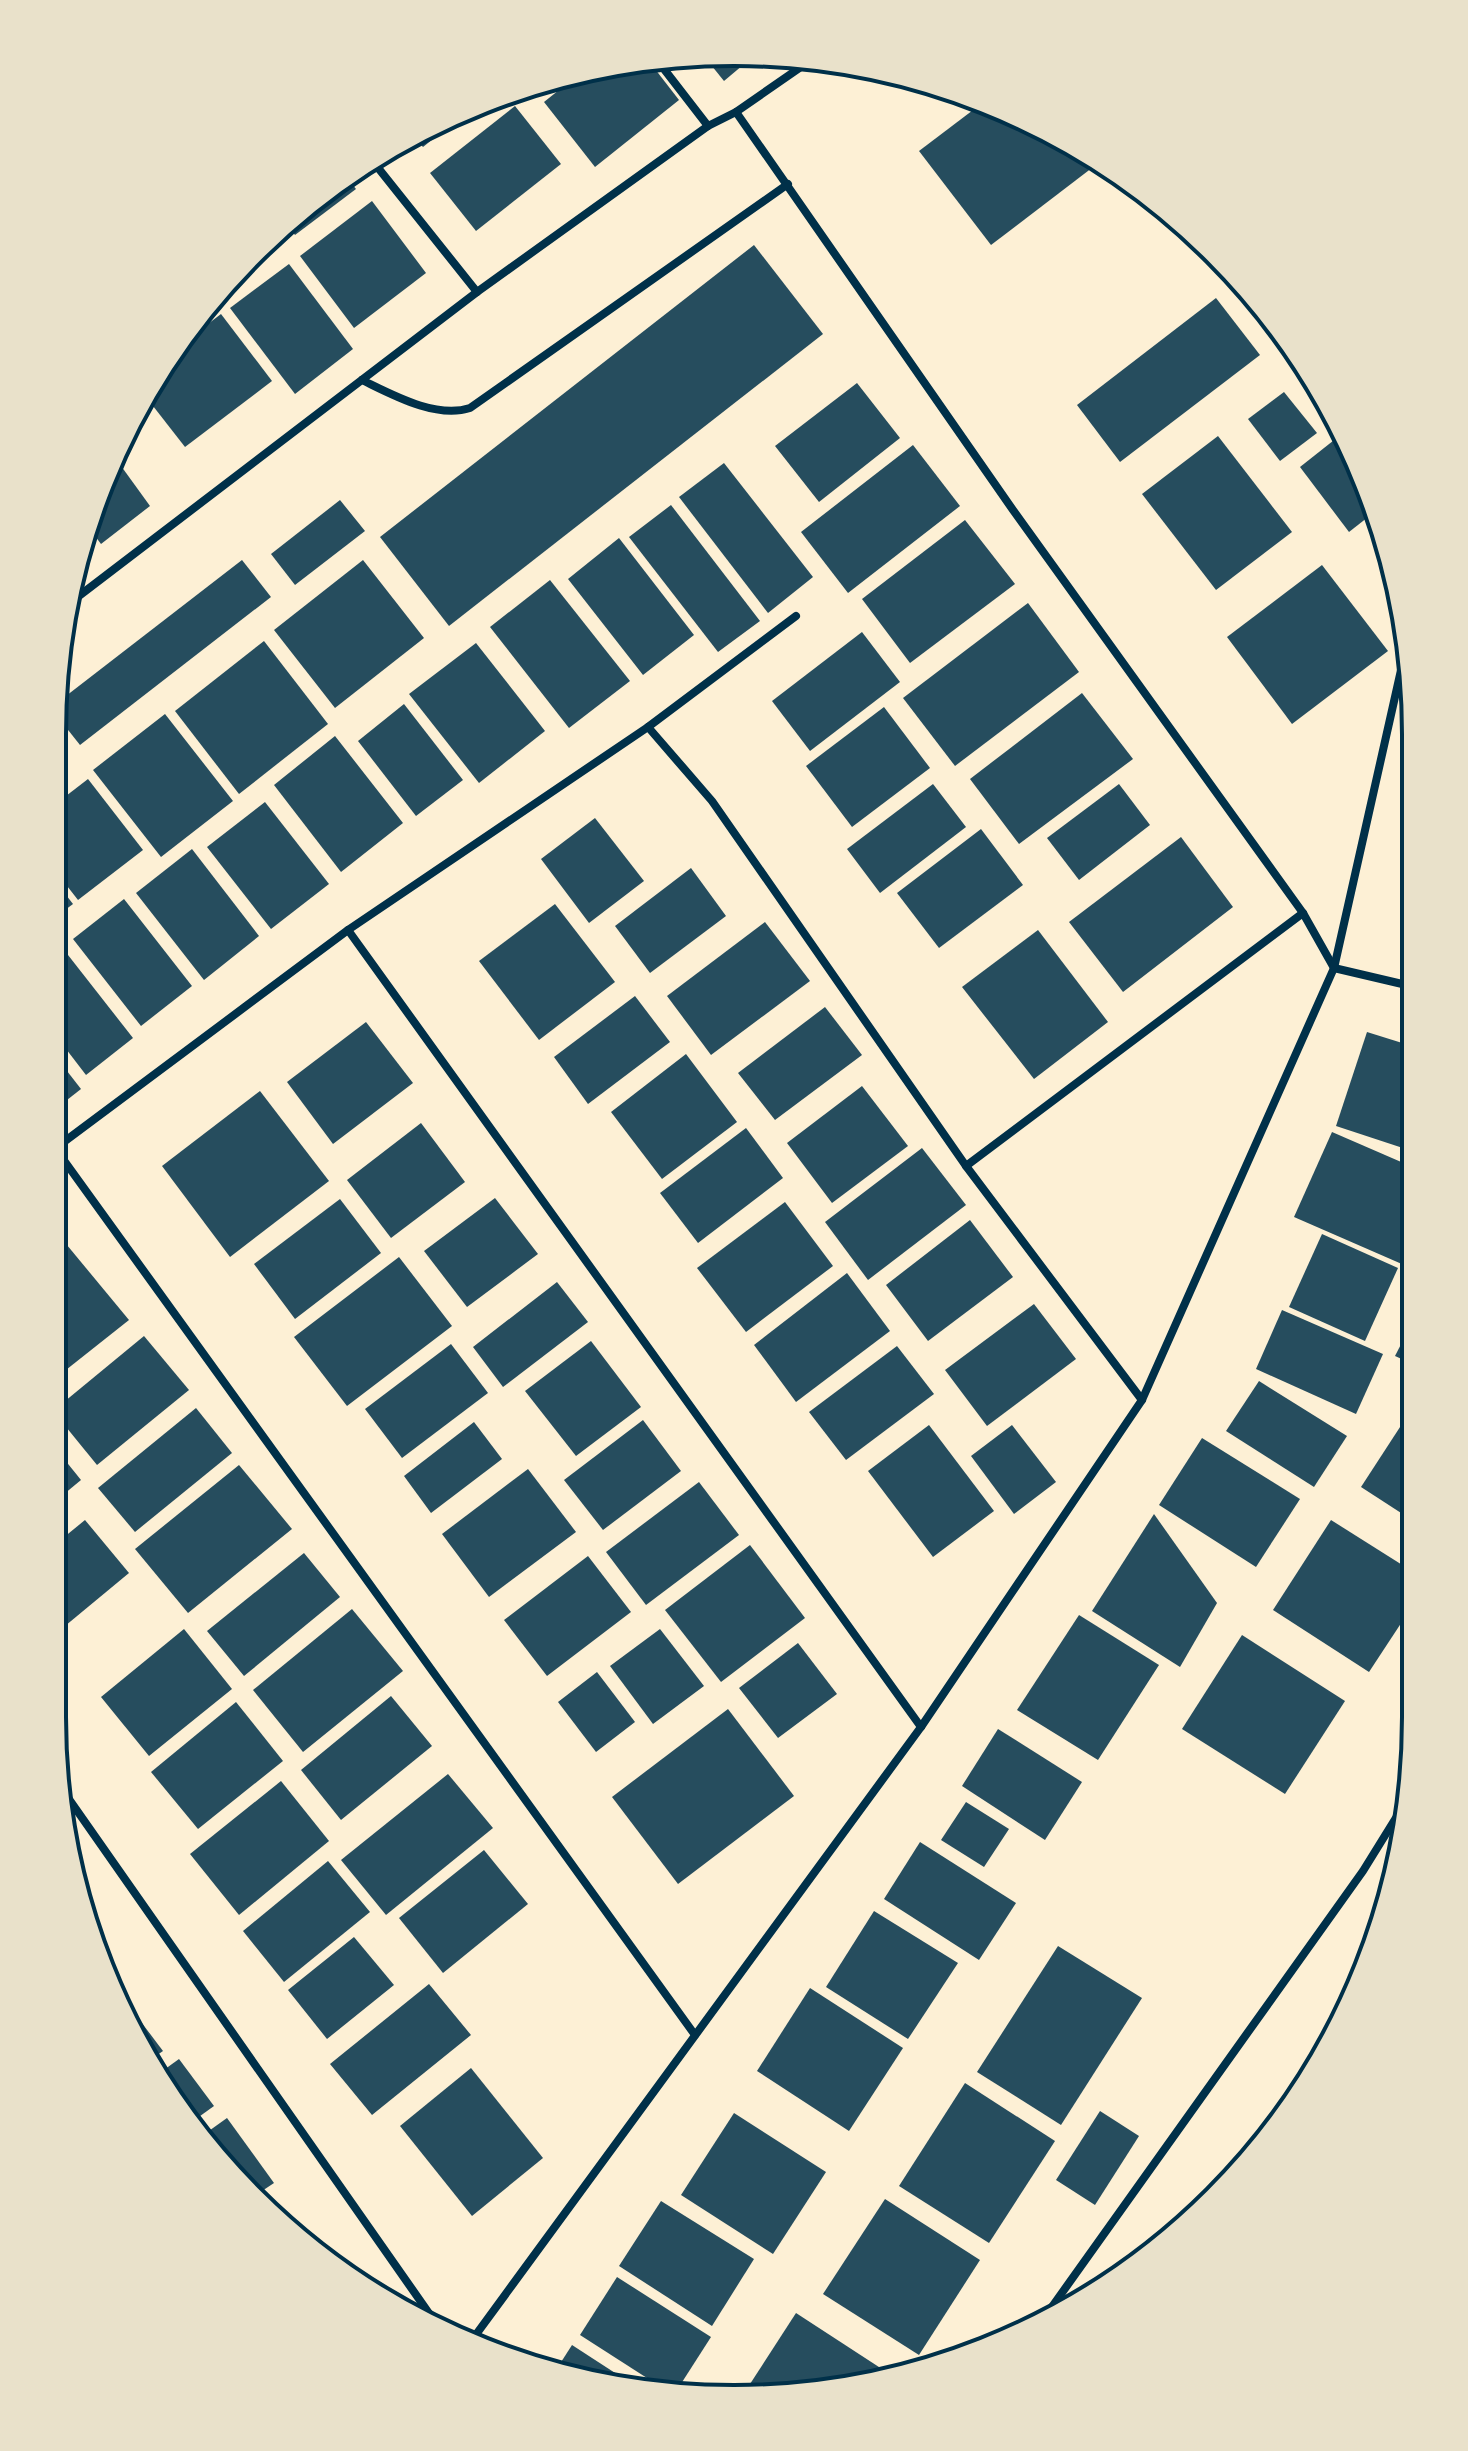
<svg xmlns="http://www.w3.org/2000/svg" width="1468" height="2451" viewBox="0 0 1468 2451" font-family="Quicksand,sans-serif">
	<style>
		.building { fill: #264d5e }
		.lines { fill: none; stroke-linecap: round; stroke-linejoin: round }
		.minor { stroke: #003049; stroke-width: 8 }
		.rim { fill: none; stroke: #003049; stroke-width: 4 }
	</style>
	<rect width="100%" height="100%" fill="#fdf0d5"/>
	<g class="building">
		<polygon points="734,52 756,54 724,81 703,55"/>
		<polygon points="648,60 679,100 595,167 544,102 584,70 601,65"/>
		<polygon points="985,101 995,104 1101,161 991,245 919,151"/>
		<polygon points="479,102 423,147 413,136 473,104"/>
		<polygon points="515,106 561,164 476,231 430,173"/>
		<polygon points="345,175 356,189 295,235 286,223"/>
		<polygon points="372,201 426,273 354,328 300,256"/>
		<polygon points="754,245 823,334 449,626 380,537"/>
		<polygon points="289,264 353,349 295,394 230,308"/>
		<polygon points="1216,298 1260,355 1120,462 1077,405"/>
		<polygon points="221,314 272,381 185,447 146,397 167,355"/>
		<polygon points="857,383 900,438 819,502 775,446"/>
		<polygon points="1284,392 1317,433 1280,461 1248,419"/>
		<polygon points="1343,433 1377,510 1349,532 1300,467"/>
		<polygon points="1218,436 1292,532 1216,590 1142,494"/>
		<polygon points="913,445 960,506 848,593 801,532"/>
		<polygon points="116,459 150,506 101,544 86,524 88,514"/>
		<polygon points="724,463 813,577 768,613 679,497"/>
		<polygon points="340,500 365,531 295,585 271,554"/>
		<polygon points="671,505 760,621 718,652 629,537"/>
		<polygon points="965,520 1015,584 910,663 862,599"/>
		<polygon points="619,538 694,635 643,675 568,579"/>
		<polygon points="242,560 271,597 80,745 53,711 53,706"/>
		<polygon points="363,560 424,638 335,708 274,630"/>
		<polygon points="1322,565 1388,651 1292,724 1227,637"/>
		<polygon points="550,580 630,681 569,728 490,627"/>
		<polygon points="1028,603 1079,672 955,766 903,698"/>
		<polygon points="862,632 900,682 810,751 772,701"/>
		<polygon points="264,641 328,724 239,794 175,711"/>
		<polygon points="476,643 545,731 479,783 409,694"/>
		<polygon points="1082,693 1133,759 1019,844 970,779"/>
		<polygon points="404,704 463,780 416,816 358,741"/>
		<polygon points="884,707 930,768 852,827 806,766"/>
		<polygon points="165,714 233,801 161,857 93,770"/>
		<polygon points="335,736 403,823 341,872 274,785"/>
		<polygon points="88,779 143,850 78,900 53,868 53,806"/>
		<polygon points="933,784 966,827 880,893 847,849"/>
		<polygon points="1119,784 1150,825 1079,880 1047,838"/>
		<polygon points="265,802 329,884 271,929 207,847"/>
		<polygon points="595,818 644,881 589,923 541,859"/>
		<polygon points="981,829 1023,885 939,948 897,893"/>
		<polygon points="1181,837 1233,907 1123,992 1069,922"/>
		<polygon points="192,849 259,936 204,980 136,893"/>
		<polygon points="691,868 726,916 650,973 615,926"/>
		<polygon points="53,878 73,904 53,919"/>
		<polygon points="124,899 192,986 141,1026 73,939"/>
		<polygon points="555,904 615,982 539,1040 479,961"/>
		<polygon points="765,922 810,981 711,1055 667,996"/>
		<polygon points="1038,930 1108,1022 1034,1079 962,987"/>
		<polygon points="68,955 133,1038 86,1075 53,1032 53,967"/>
		<polygon points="635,996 670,1042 588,1104 554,1057"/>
		<polygon points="825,1007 862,1055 775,1120 738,1073"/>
		<polygon points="366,1022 413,1083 333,1144 287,1082"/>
		<polygon points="1367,1032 1415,1047 1415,1152 1336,1126"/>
		<polygon points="53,1053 81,1089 53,1111"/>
		<polygon points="686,1054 737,1122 662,1179 611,1112"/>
		<polygon points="862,1086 908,1146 832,1203 787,1143"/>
		<polygon points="260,1091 329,1181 230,1257 162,1166"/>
		<polygon points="421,1123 465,1182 391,1238 347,1180"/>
		<polygon points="746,1128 783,1178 698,1243 660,1193"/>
		<polygon points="1332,1132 1415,1168 1415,1262 1411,1268 1294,1217"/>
		<polygon points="922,1148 966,1205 868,1280 825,1222"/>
		<polygon points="495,1198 538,1254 467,1307 424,1251"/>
		<polygon points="340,1199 381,1253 295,1319 254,1264"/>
		<polygon points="785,1202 833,1266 746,1332 697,1268"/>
		<polygon points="970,1220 1013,1277 928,1341 886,1285"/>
		<polygon points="57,1233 129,1320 52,1381 53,1236"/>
		<polygon points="1322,1234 1398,1268 1365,1341 1289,1307"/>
		<polygon points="399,1257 452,1326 347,1406 294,1337"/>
		<polygon points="847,1273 890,1331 796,1402 754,1345"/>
		<polygon points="557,1282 588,1322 503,1387 473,1347"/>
		<polygon points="1034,1304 1076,1359 987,1426 945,1370"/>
		<polygon points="1282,1310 1383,1354 1356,1414 1256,1369"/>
		<polygon points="1415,1317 1415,1365 1395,1356"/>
		<polygon points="144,1336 189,1390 97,1465 53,1411"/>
		<polygon points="591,1341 641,1407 576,1456 525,1391"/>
		<polygon points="451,1344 488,1393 402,1458 365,1409"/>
		<polygon points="897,1346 934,1394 846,1460 809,1412"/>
		<polygon points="1259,1381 1347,1436 1314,1487 1226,1431"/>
		<polygon points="1415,1404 1415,1522 1361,1487"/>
		<polygon points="196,1408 232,1453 135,1532 98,1488"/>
		<polygon points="643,1420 681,1471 603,1530 564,1480"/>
		<polygon points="474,1422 502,1459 431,1513 404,1476"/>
		<polygon points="929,1425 994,1511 933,1557 868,1471"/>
		<polygon points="1012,1425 1056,1482 1014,1514 971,1456"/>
		<polygon points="1202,1438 1300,1499 1256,1567 1159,1505"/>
		<polygon points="52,1444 81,1480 52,1504"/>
		<polygon points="239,1465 292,1529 188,1613 135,1549"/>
		<polygon points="528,1469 576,1532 489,1597 442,1534"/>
		<polygon points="699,1482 739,1535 646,1605 606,1552"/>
		<polygon points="1154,1514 1217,1603 1180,1667 1092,1611"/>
		<polygon points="85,1520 129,1573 65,1626 52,1609 52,1547"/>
		<polygon points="1331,1520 1415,1573 1415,1602 1369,1672 1273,1610"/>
		<polygon points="750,1545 805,1618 721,1682 665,1610"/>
		<polygon points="304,1553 340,1597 244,1676 207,1631"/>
		<polygon points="588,1556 631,1612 547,1676 504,1620"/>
		<polygon points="352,1609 403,1671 303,1752 253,1690"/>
		<polygon points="1079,1615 1159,1665 1098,1760 1017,1710"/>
		<polygon points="184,1629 232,1689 149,1756 101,1697"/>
		<polygon points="660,1629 704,1686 653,1724 610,1666"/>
		<polygon points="1242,1635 1345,1701 1285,1794 1182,1729"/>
		<polygon points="798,1643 837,1694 778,1738 739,1688"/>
		<polygon points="597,1672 635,1722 596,1752 558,1702"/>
		<polygon points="391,1696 432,1746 341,1820 301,1770"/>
		<polygon points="236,1702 283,1761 198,1829 151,1772"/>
		<polygon points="728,1709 794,1796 678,1884 612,1797"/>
		<polygon points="998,1729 1082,1782 1045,1840 962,1786"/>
		<polygon points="448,1774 493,1828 386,1915 341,1860"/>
		<polygon points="281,1781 329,1841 239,1915 190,1854"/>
		<polygon points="966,1802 1009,1829 984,1867 941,1840"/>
		<polygon points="920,1842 1016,1903 979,1960 884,1899"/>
		<polygon points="484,1850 528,1904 443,1973 399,1918"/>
		<polygon points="328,1861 370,1912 284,1982 243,1931"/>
		<polygon points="874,1911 958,1963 908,2039 826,1987"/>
		<polygon points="354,1937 394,1985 327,2039 288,1990"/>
		<polygon points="96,1946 120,1980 114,1985 94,1947"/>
		<polygon points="1058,1946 1142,1998 1061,2125 977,2072"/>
		<polygon points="429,1984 471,2035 372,2115 330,2064"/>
		<polygon points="810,1988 903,2048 849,2131 757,2071"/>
		<polygon points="123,1998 163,2051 153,2058 122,1999"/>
		<polygon points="179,2059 214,2106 189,2124 161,2072"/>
		<polygon points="471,2068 543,2158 472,2216 400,2126"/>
		<polygon points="965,2083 1055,2141 989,2243 899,2186"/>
		<polygon points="1100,2111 1139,2136 1095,2205 1056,2180"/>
		<polygon points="734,2113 826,2172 773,2254 681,2195"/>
		<polygon points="227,2118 274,2183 256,2195 199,2138"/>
		<polygon points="885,2199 980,2260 919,2355 823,2294"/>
		<polygon points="661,2201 754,2259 712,2326 619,2266"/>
		<polygon points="617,2277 711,2337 677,2390 661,2387 580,2335"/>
		<polygon points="796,2313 882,2369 878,2375 765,2394 750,2384"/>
		<polygon points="572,2345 629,2382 556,2370"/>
	</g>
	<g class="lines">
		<g class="minor">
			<polyline points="657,60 708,126"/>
			<polyline points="736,112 1013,510 1303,913 1334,968 1415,987"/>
			<polyline points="371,159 477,292"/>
			<path d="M362 380C393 395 436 419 470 408L788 184"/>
			<polyline points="71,602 477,292 708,126 736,112 811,60"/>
			<polyline points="648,727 796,616"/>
			<polyline points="348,930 921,1727"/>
			<polyline points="55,1148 695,2035"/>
			<polyline points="53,1150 348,930 648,727 712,801 966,1166 1142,1400"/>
			<polyline points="966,1166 1303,913"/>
			<polyline points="64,1792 433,2319"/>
			<polyline points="1049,2311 1363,1871 1407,1800"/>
			<polyline points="472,2340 921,1727 1142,1400 1334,968 1406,648"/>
		</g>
	</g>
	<path d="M0 0H1468V2451H0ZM734 66H734A668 668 0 0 1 1402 734V1717A668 668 0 0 1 734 2385H734A668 668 0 0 1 66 1717V734A668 668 0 0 1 734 66Z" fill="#e9e1ca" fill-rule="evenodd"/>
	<path class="rim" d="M734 66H734A668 668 0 0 1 1402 734V1717A668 668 0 0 1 734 2385H734A668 668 0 0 1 66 1717V734A668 668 0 0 1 734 66Z"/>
</svg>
